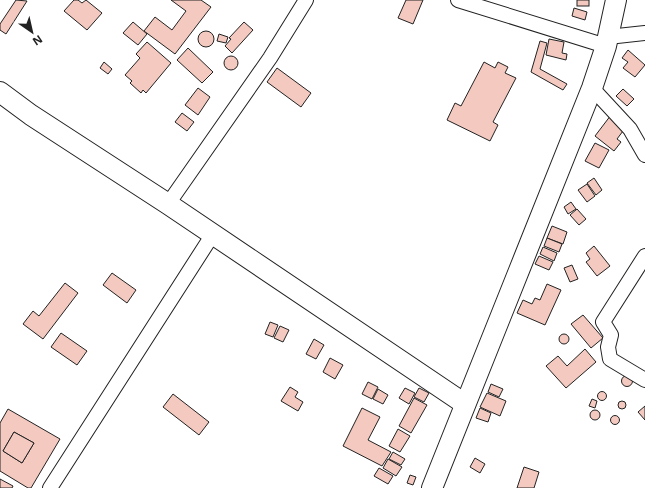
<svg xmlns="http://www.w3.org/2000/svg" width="645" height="488" viewBox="0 0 645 488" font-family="'Noto Sans',sans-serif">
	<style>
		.building { fill: #f3c9c0; stroke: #222; fill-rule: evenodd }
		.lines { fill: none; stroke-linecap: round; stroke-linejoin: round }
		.minor-casing { stroke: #222; stroke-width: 16 }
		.secondary-casing { stroke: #222; stroke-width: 22 }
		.minor { stroke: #fff; stroke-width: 14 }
		.secondary { stroke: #fff; stroke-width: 20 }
	</style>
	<rect width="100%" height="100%" fill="#fff"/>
	<g class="building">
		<polygon points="16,0 27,1 6,34 0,30 0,24"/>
		<polygon points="74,0 78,0 82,3 86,0 102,13 87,30 64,11"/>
		<polygon points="171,0 201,0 211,7 175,54 144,31 155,17 172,30 186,11"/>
		<polygon points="406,0 423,0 413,24 398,18"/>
		<rect x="577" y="0" width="12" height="6"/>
		<polygon points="574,8 587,12 585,20 572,16"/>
		<polygon points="133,22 147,34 138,45 123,33"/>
		<polygon points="244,22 253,30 232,53 225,46 231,39 229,38"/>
		<circle cx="206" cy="39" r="8"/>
		<polygon points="219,34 228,37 226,43 217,41"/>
		<polygon points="549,39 564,42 562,53 567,54 566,60 546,55"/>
		<polygon points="540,41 547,43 540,69 567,84 563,90 531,72"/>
		<polygon points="147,42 171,63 146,93 143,90 141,93 130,83 132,81 125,75 140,58 136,54"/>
		<polygon points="188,48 213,72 202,83 177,60"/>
		<polygon points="628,50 645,65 635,77 623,68 628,62 622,58"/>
		<circle cx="231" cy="63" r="7"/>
		<polygon points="104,62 112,69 108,74 100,68"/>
		<polygon points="484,62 495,68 498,62 508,67 505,73 516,78 493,122 498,125 490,141 447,120 455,103 461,106"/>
		<polygon points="277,68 311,93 301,107 267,82"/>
		<polygon points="198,88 210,97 198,115 185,105"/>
		<polygon points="623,89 634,99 627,106 616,96"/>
		<polygon points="182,113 194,122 187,131 175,122"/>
		<polygon points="611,115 626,127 617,139 621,142 614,151 595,136"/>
		<polygon points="595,143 609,150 599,168 585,161"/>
		<polygon points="594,178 602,190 596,195 587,183"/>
		<polygon points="587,184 595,196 587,202 578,190"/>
		<polygon points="571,202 576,209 568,214 564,207"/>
		<polygon points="577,209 586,219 579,225 570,215"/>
		<polygon points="552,226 567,232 563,244 547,238"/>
		<polygon points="547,238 562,244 559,252 544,246"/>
		<polygon points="594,246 610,266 597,276 586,262 590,259 586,253"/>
		<polygon points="543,247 557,253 554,261 540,254"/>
		<polygon points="539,256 553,262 549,270 535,264"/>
		<polygon points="572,265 578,279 570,282 564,268"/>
		<polygon points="112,273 136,290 127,303 103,285"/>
		<polygon points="65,283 78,293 43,339 23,324 33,311 39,316"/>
		<polygon points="547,284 561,290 545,325 517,313 523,300 532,304 535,298 540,300"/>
		<polygon points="583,315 603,338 591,348 571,324"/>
		<polygon points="270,322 278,325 273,337 265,334"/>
		<polygon points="280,326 289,330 283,342 274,338"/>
		<polygon points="61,333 87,351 77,365 51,347"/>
		<circle cx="564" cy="339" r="5"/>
		<polygon points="314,339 324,345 316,359 306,354"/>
		<polygon points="585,349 596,362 566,388 546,366 558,356 567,366"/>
		<polygon points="330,358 343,365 335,379 323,372"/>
		<circle cx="627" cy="381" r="5.5"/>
		<polygon points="368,382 378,387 372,399 362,394"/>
		<polygon points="491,384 503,389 499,397 488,392"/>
		<polygon points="290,387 298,392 295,397 303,402 298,411 281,401"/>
		<polygon points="405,388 415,393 409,404 399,398"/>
		<polygon points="419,388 429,393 424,402 414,397"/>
		<polygon points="378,389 388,395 383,404 373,399"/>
		<circle cx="602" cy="396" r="4.5"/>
		<polygon points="487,393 506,401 500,416 480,407"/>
		<polygon points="173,394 209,422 199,435 163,407"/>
		<polygon points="414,398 427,405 411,433 399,426"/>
		<polygon points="592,399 597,401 595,408 589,406"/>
		<circle cx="622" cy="405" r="4"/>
		<polygon points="645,406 645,420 638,412"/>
		<polygon points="362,408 380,417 368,440 391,452 382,466 343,446"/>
		<polygon points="480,408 491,413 488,422 476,418"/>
		<path d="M8 409 60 439 31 488H28L0 471V423ZM14 432 34 443 22 463 3 451Z"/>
		<circle cx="595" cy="415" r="5"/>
		<circle cx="615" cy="420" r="4.5"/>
		<polygon points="398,429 410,436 400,452 389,446"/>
		<polygon points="14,432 34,443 22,463 3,451"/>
		<polygon points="393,452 405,459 401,465 389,459"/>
		<polygon points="475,458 485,464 480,473 470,467"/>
		<polygon points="388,459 402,467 396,476 383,468"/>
		<polygon points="524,467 539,472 534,488 517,488"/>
		<polygon points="379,468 393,476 388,484 374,476"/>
		<polygon points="410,475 416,477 413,485 407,483"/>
		<polygon points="0,479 13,486 12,488 0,488"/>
	</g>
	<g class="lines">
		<defs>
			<g id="minor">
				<polyline points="458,0 606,46"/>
				<polyline points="608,37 645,33"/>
				<polyline points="592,88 630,129 645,155"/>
				<polyline points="168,204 270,58 306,0"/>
				<polyline points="645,256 603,322 611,335 608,347 610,359 645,380"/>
				<polyline points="50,488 213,234"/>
			</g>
			<g id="secondary">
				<polyline points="0,92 31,115 168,204 465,404"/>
				<polyline points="432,488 592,88 606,46 616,0"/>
			</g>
		</defs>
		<use href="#minor" class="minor-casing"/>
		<use href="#secondary" class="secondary-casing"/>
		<use href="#minor" class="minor"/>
		<use href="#secondary" class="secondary"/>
	</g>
	<g transform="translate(32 32) rotate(146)" stroke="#ffffff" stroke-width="3" paint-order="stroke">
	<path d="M0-3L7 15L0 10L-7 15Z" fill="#222222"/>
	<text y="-6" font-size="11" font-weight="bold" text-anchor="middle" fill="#222222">N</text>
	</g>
</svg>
